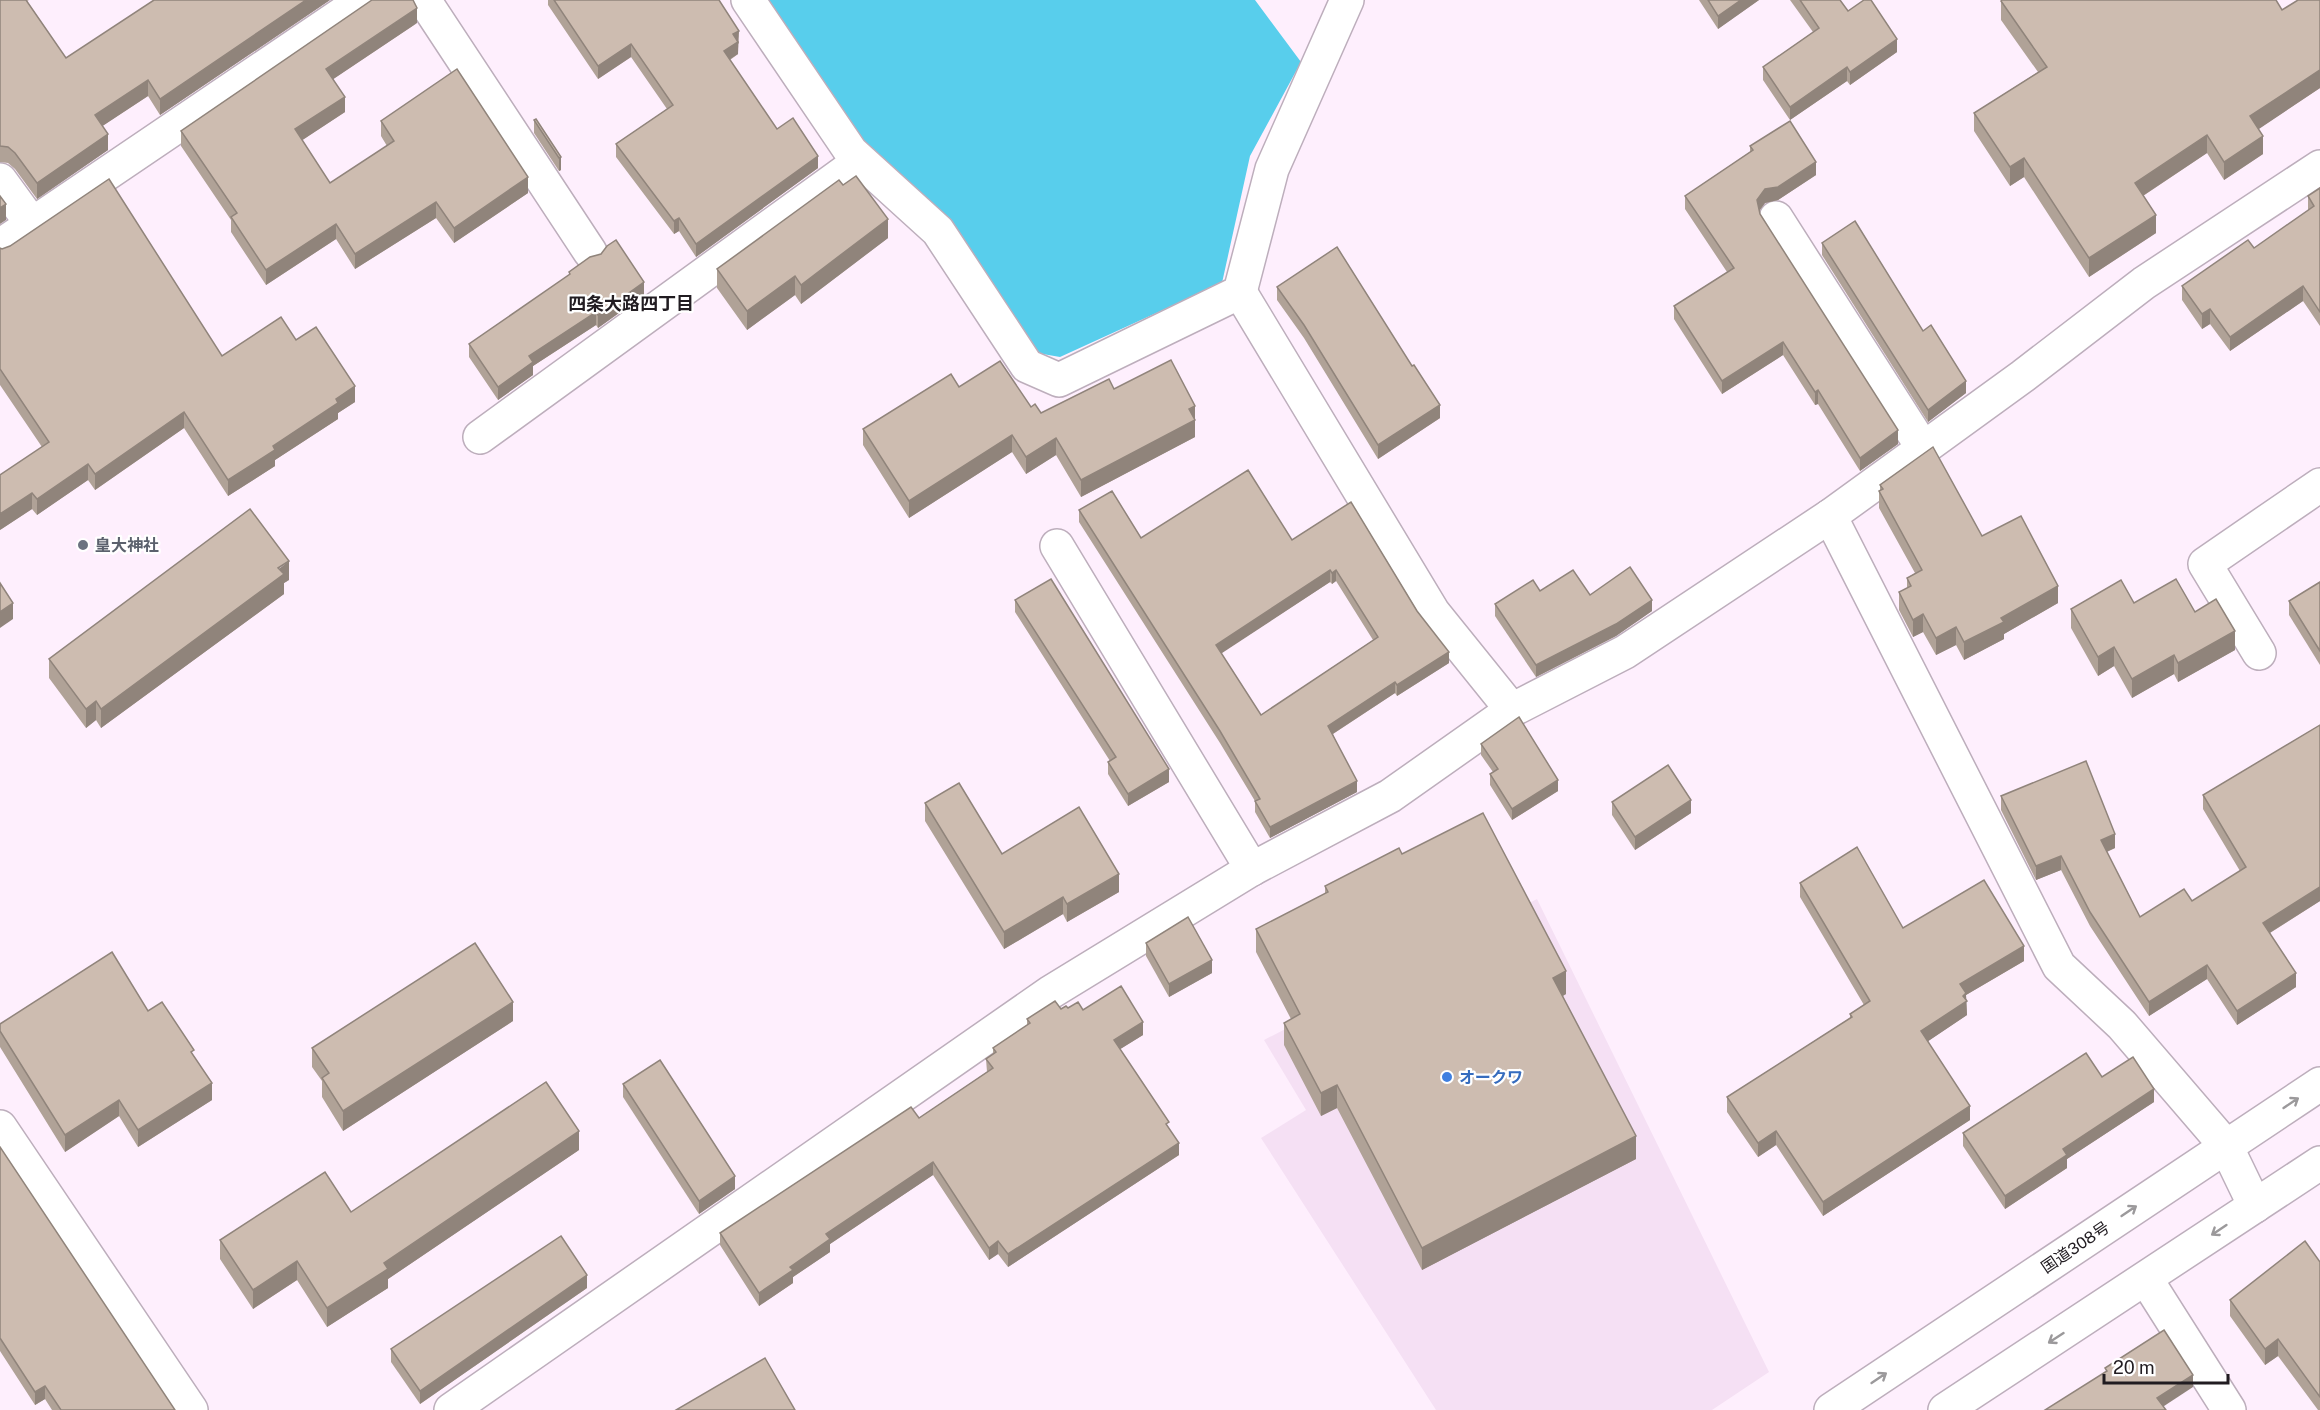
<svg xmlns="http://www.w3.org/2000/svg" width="2320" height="1410" viewBox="0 0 2320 1410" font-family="'Public Sans','Noto Sans JP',sans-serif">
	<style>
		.built { fill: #f5e0f4 }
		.water { fill: #58ceec }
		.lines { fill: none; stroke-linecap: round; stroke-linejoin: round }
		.street-casing { stroke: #bdaebc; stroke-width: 36 }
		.highway-casing { stroke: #bdaebc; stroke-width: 36 }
		.street { stroke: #fff; stroke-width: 33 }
		.highway { stroke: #fff; stroke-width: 33 }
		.wall { fill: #b0a297; fill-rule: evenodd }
		.shaded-wall { fill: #90847b }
		.building { fill: #cdbcb0; stroke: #90847b; stroke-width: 1.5; fill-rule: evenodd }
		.oneway { stroke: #9b999b }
		.worship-dot { fill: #6b7280; stroke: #fff; stroke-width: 2 }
		.shop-dot { fill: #3f7fe0; stroke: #fff; stroke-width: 2 }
		.labels { text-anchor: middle; stroke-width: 4.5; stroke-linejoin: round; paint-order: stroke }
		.worship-label { font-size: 16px; font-weight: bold; fill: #5b616d; stroke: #fff; text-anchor: start }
		.shop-label { font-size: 16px; font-weight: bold; fill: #366cbe; stroke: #fff; text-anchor: start }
		.street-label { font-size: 16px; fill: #211c21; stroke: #fff }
		.neighbourhood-label { font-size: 18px; font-weight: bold; fill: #211c21; stroke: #fff }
	</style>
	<rect width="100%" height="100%" fill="#feeffd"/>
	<polygon class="built" points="1537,899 1769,1372 1712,1410 1436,1410 1261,1138 1306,1110 1264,1040"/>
	<polygon class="water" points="759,0 1255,0 1301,62 1250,156 1222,283 1060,357 1037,353 854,138"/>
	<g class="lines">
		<defs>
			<g id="street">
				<polyline points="424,0 590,252"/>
				<polyline points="748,0 851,152 938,231 1027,366 1059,380 1240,292 1272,169 1347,0"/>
				<polyline points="0,180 32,224"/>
				<polyline points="1776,218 1923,448"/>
				<polyline points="0,246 363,0"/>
				<polyline points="1240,292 1433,612 1512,710"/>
				<polyline points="480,437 860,161"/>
				<polyline points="1830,516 2059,966 2122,1025 2226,1146 2255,1206"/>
				<polyline points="1057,546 1252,869"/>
				<polyline points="2259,653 2205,564 2320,485"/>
				<polyline points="0,1127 191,1410"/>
				<polyline points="2146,1279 2229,1410"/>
				<polyline points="451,1410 1051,992 1252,869 1390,796 1512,710 1625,652 1830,516 2023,376 2144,283 2320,167"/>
			</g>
			<g id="highway">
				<polyline points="1831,1410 2320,1084"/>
				<polyline points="1945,1410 2320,1163"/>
			</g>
		</defs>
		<use href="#street" class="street-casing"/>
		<use href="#highway" class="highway-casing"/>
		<use href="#street" class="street"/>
		<use href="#highway" class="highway"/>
	</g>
	<g class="wall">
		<polygon points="0,0 29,0 27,1 66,58 330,0 160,115 148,96 102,126 108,150 37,199 15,169 8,163 0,162"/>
		<polygon points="548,0 719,0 739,43 738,44 738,54 730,60 777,129 818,168 696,257 679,231 674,234 616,157 616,144 667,109 631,57 598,79 548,5"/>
		<polygon points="1699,0 1759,0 1718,29"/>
		<polygon points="1790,0 1840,0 1848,11 1897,52 1850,85 1847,81 1790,120 1763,80 1763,67 1813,32"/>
		<polygon points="2320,0 2320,88 2258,129 2263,154 2224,180 2207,153 2143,196 2156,233 2089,277 2024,177 2010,186 1974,131 1974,113 2038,72 2001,20 2001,1 2282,10"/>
		<polygon points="417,23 333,79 345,112 302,140 330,183 387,146 381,136 381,121 528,193 454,243 436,218 355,269 336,239 266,285 231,232 231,220 181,146 181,131"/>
		<polygon points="534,120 561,157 561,170 559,171 534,133"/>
		<polygon points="1750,146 1816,175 1778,200 1765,203 1759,211 1760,214 1898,444 1860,471 1818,404 1815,405 1783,355 1722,394 1674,319 1674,306 1727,272 1685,209 1685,196 1750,152"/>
		<polygon points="843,185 888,238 801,304 795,295 747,330 717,288 717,269"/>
		<polygon points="2320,188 2320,326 2303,301 2230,351 2210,324 2202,329 2182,300 2182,286 2254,248 2308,211 2308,196"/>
		<polygon points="1822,243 1923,331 1966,393 1928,422 1822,255"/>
		<polygon points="0,248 222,356 296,340 355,402 338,413 338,419 275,460 275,466 228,496 184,428 95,490 88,480 37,515 32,509 0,530 42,447 0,385"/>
		<polygon points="569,272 644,295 598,328 596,325 533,366 533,375 498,400 469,357 469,344 569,275"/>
		<polygon points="1277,287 1440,418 1378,459 1304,338 1277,300"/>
		<polygon points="959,387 1031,407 1041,413 1114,389 1195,406 1195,437 1081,497 1056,455 1026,474 1012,452 909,518 863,445 863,429"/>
		<polygon points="1880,485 1982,536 2058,603 2004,634 2004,639 1964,660 1956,645 1936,655 1923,632 1913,637 1899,610 1899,592 1907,588 1907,578 1915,573 1879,508 1879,491 1880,490"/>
		<path d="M1351 502 1449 663 1397 696 1395 693 1333 734 1357 792 1270 838 1255 812V801L1220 743 1079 522V510L1141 538 1292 540ZM1336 581 1373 640 1261 715 1221 653 1330 582 1332 584Z"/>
		<polygon points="289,580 284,583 284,594 101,728 96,720 86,728 49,678 49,659"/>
		<polygon points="2320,582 2320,665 2289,615 2289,601"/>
		<polygon points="1540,591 1590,595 1652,611 1616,636 1536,677 1495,616 1495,604"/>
		<polygon points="1015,600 1169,782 1128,806 1108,774 1108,762 1110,761 1015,612"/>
		<polygon points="2134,603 2195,612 2235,650 2178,682 2174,674 2132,698 2114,666 2098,676 2071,628 2071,609"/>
		<polygon points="2320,725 2320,901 2270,933 2296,987 2237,1025 2207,979 2149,1016 2090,926 2061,870 2036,880 2001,810 2001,796 2115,848 2107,852 2140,917 2192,901 2240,871 2203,809 2203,795"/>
		<polygon points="1481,744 1558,791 1512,820 1490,785 1490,774 1493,772 1481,755"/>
		<polygon points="1612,802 1691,813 1635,850 1612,815"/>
		<polygon points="925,803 1002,854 1119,892 1067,922 1063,914 1004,949 925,821"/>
		<polygon points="1402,854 1566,994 1563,996 1636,1159 1422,1270 1337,1108 1321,1116 1284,1045 1284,1023 1291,1019 1256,952 1256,929 1325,894 1325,886"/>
		<polygon points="1800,883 1903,928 2024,961 1966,995 1967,1015 1928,1041 1970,1120 1823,1216 1776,1145 1758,1157 1727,1112 1727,1097 1850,1018 1850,1014 1864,1005 1800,897"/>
		<polygon points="1146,943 1212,973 1169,997 1146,956"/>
		<polygon points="1068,1008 1083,1010 1143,1035 1120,1049 1169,1128 1179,1155 1008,1267 998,1254 989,1260 933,1175 830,1244 830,1252 793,1277 793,1283 759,1306 720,1245 720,1233 919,1118 987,1072 986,1059 993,1054 993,1048 1027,1025 1027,1019"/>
		<polygon points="148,1011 194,1056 212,1100 138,1147 119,1116 65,1152 0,1047 0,1024"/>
		<polygon points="513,1021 343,1131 322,1097 322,1081 312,1067 312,1048"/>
		<polygon points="2102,1077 2154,1102 2067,1159 2067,1168 2005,1209 1963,1146 1963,1133"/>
		<polygon points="623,1084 735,1189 699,1214 623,1097"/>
		<polygon points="0,1147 175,1410 52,1410 45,1399 35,1405 0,1351"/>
		<polygon points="579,1150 388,1279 388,1288 327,1327 297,1280 253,1309 220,1259 220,1240 351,1212"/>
		<polygon points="2320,1262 2320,1410 2318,1410 2278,1356 2265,1365 2230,1316 2230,1300"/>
		<polygon points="587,1288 420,1404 391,1362 391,1349"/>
	</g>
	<g class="shaded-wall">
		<polygon points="306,0 330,0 160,115 160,99"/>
		<polygon points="1741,0 1759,0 1718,29 1718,16"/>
		<polygon points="417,8 417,23 326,84 326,69"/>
		<polygon points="739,31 738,54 724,63 724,51 733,34"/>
		<polygon points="1897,39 1897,52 1850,85 1850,72"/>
		<polygon points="631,44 631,57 598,79 598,66"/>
		<polygon points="1847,67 1847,81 1790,120 1790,107"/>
		<polygon points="2320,70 2320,88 2250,135 2250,116"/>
		<polygon points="148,80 148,96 95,131 95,115"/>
		<polygon points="345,97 345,112 295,145 295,129"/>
		<polygon points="108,134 108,150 37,199 37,183"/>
		<polygon points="2207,135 2207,153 2135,201 2135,183"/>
		<polygon points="2263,136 2263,154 2224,180 2224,162"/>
		<polygon points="818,156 818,168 696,257 696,244"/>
		<polygon points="561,157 561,170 559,171 559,158"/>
		<polygon points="2024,158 2024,177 2010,186 2010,167"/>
		<polygon points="1816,162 1816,175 1778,200 1765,203 1757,214 1757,200 1765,189"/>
		<polygon points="528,177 528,193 454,243 454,228"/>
		<polygon points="436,202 436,218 355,269 355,254"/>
		<polygon points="6,204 6,220 0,224 0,208"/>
		<polygon points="2156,215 2156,233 2089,277 2089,258"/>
		<polygon points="679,218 679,231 674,234 674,221"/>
		<polygon points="888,219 888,238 801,304 801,285"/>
		<polygon points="336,224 336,239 266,285 266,270"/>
		<polygon points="795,276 795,295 747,330 747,311"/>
		<polygon points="644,282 644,295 598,328 598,315"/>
		<polygon points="2303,286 2303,301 2230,351 2230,337"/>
		<polygon points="2210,309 2210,324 2202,329 2202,314"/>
		<polygon points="596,312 596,325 533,366 533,375 498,400 498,387 529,356"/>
		<polygon points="1783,342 1783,355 1722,394 1722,381"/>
		<polygon points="1966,381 1966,393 1928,422 1928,410"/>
		<polygon points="355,386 355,402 338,413 338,419 275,460 275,466 228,496 228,480 273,446 336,399"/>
		<polygon points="1818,390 1818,404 1815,405 1815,392"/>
		<polygon points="1440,405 1440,418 1378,459 1378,445"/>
		<polygon points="1195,406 1195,437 1081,497 1081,480"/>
		<polygon points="184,412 184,428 95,490 95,474"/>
		<polygon points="1898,430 1898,444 1860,471 1860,458"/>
		<polygon points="1012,435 1012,452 909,518 909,501"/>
		<polygon points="1056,438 1056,455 1026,474 1026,457"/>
		<polygon points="88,464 88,480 37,515 37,499"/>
		<polygon points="32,493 32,509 0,530 0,514"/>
		<polygon points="289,561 289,580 284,583 284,594 101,728 101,709"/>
		<polygon points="1330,570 1330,582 1216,657 1216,645"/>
		<polygon points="1336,570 1336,581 1332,584 1332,573"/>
		<polygon points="2058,586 2058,603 2004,634 2004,639 1964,660 1964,642 2001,618"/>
		<polygon points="1652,600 1652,611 1616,636 1536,677 1536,665"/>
		<polygon points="13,603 13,619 0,628 0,612"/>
		<polygon points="1923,614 1923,632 1913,637 1913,620"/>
		<polygon points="1956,627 1956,645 1936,655 1936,638"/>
		<polygon points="2235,631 2235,650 2178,682 2178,663"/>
		<polygon points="2114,647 2114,666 2098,676 2098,657"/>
		<polygon points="1449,652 1449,663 1397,696 1397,685"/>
		<polygon points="2174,655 2174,674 2132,698 2132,679"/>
		<polygon points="1395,682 1395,693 1328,737 1328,726"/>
		<polygon points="96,701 96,720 86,728 86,709"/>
		<polygon points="1169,769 1169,782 1128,806 1128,794"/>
		<polygon points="1558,780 1558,791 1512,820 1512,809"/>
		<polygon points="1357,781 1357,792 1270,838 1270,827"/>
		<polygon points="1691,800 1691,813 1635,850 1635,837"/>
		<polygon points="2115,834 2115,848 2101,854 2101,840"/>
		<polygon points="2061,856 2061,870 2036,880 2036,866"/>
		<polygon points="1119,874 1119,892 1067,922 1067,904"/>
		<polygon points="2320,887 2320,901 2263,937 2263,923"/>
		<polygon points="1063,897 1063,914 1004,949 1004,932"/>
		<polygon points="2024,946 2024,961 1966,995 1967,1015 1921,1046 1921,1031 1960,984"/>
		<polygon points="1212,960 1212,973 1169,997 1169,984"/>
		<polygon points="2207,965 2207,979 2149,1016 2149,1002"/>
		<polygon points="1566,971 1566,994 1553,1001 1553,978"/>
		<polygon points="2296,973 2296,987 2237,1025 2237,1011"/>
		<polygon points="513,1002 513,1021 343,1131 343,1111"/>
		<polygon points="1143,1022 1143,1035 1114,1053 1114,1040"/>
		<polygon points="212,1083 212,1100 138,1147 138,1130"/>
		<polygon points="1337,1085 1337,1108 1321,1116 1321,1093"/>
		<polygon points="2154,1089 2154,1102 2067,1159 2067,1168 2005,1209 2005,1196 2063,1149"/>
		<polygon points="119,1100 119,1116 65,1152 65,1135"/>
		<polygon points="1970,1106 1970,1120 1823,1216 1823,1202"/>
		<polygon points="579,1131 579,1150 388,1279 388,1288 327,1327 327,1308 384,1263"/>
		<polygon points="1776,1131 1776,1145 1758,1157 1758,1143"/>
		<polygon points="1636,1136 1636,1159 1422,1270 1422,1248"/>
		<polygon points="1179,1143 1179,1155 1008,1267 1008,1254"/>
		<polygon points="933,1162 933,1175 830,1244 830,1252 793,1277 793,1283 759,1306 759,1293 826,1234"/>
		<polygon points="735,1176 735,1189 699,1214 699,1201"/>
		<polygon points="998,1241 998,1254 989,1260 989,1248"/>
		<polygon points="297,1261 297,1280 253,1309 253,1290"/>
		<polygon points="587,1275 587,1288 420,1404 420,1391"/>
		<polygon points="2278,1339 2278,1356 2265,1365 2265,1349"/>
		<polygon points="2193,1375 2193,1387 2158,1410 2157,1398"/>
		<polygon points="45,1386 45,1399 35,1405 35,1392"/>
	</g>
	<g class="building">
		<polygon points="0,0 26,0 66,58 154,0 306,0 160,99 148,80 95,115 108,134 37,183 15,153 8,147 0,146"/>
		<polygon points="372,0 413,0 417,8 326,69 345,97 295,129 330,183 394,141 381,121 457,69 528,177 454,228 436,202 355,254 336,224 266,270 231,217 237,213 181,131"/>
		<polygon points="554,0 719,0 739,31 733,34 738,42 724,51 777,129 793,118 818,156 696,244 679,218 674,221 616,144 673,105 631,44 598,66"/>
		<polygon points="1708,0 1741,0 1718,16"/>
		<polygon points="1800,0 1840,0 1848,11 1864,0 1871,0 1897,39 1850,72 1847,67 1790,107 1763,67 1819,28"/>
		<polygon points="2002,0 2276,0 2282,10 2298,0 2320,0 2320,70 2250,116 2263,136 2224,162 2207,135 2135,183 2156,215 2089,258 2024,158 2010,167 1974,113 2047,67 2001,1"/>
		<polygon points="536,119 561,157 559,158 534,120"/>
		<polygon points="1790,121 1816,162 1778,187 1765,189 1757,200 1760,214 1898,430 1860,458 1818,390 1815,392 1783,342 1722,381 1674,306 1734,268 1685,196 1753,150 1750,146"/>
		<polygon points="856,176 888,219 801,285 795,276 747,311 717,269 839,180 843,185"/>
		<polygon points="109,179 222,356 281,317 296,340 316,327 355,386 336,399 338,403 273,446 275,450 228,480 184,412 95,474 88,464 37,499 32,493 0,514 0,475 49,442 0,369 0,248 2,249 10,246"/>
		<polygon points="2320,188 2320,312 2303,286 2230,337 2210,309 2202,314 2182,286 2248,240 2254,248 2314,206 2308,196"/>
		<polygon points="0,196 6,204 0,208"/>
		<polygon points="1855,221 1923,331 1931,325 1966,381 1928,410 1822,243"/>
		<polygon points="616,240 644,282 598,315 596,312 529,356 533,362 498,387 469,344 570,274 569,272 590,257 601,254 607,246"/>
		<polygon points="1337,247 1412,366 1414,365 1440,405 1378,445 1304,325 1277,287"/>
		<polygon points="1171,360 1195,406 1189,409 1195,420 1081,480 1056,438 1026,457 1012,435 909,501 863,429 951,374 959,387 1000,361 1031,407 1035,404 1041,413 1109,379 1114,389"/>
		<polygon points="1933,447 1982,536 2021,516 2058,586 2001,618 2004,622 1964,642 1956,627 1936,638 1923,614 1913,620 1899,592 1911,586 1907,578 1922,570 1879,491 1883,489 1880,485"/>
		<path d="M1248 470 1292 540 1351 502 1417 611 1449 652 1397 685 1395 682 1328 726 1357 781 1270 827 1255 801 1260 799 1220 731 1079 510 1112 491 1141 538ZM1330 570 1332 573 1336 570 1378 637 1261 715 1216 645Z"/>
		<polygon points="250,509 289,561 278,568 284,574 101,709 96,701 86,709 49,659"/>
		<polygon points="1630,567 1652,600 1616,624 1536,665 1495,604 1533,580 1540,591 1573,570 1590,595"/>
		<polygon points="1051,579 1169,769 1128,794 1108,762 1116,757 1015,600"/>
		<polygon points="2176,579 2195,612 2216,599 2235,631 2178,663 2174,655 2132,679 2114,647 2098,657 2071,609 2121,580 2134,603"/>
		<polygon points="2320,582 2320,651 2289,601"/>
		<polygon points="0,583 13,603 0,612"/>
		<polygon points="1519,717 1558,780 1512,809 1490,774 1498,769 1481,744"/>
		<polygon points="2320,725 2320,887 2263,923 2296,973 2237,1011 2207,965 2149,1002 2090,912 2061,856 2036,866 2001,796 2086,761 2115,834 2101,840 2140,917 2184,889 2192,901 2246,867 2203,795"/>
		<polygon points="1668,765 1691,800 1635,837 1612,802"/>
		<polygon points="959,783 1002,854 1079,807 1119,874 1067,904 1063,897 1004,932 925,803"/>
		<polygon points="1483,813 1566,971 1553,978 1636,1136 1422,1248 1337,1085 1321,1093 1284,1023 1300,1014 1256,929 1328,892 1325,886 1399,848 1402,854"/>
		<polygon points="1857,847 1903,928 1984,880 2024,946 1960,984 1966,993 1963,996 1967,1001 1921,1031 1970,1106 1823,1202 1776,1131 1758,1143 1727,1097 1852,1017 1850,1014 1870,1001 1800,883"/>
		<polygon points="1188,917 1212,960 1169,984 1146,943"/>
		<polygon points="475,943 513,1002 343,1111 322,1078 329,1073 312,1048"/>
		<polygon points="112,952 148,1011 162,1002 194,1050 191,1052 212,1083 138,1130 119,1100 65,1135 0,1031 0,1024"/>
		<polygon points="1121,986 1143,1022 1114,1040 1169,1122 1166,1124 1179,1143 1008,1254 998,1241 989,1248 933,1162 826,1234 830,1239 790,1267 793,1270 759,1293 720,1233 911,1107 919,1118 993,1068 986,1059 996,1052 993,1048 1030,1023 1027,1019 1055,1001 1061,1009 1066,1006 1068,1008 1078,1002 1083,1010"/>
		<polygon points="2086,1053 2102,1077 2133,1057 2154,1089 2063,1149 2067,1155 2005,1196 1963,1133"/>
		<polygon points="660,1060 735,1176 699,1201 623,1084"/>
		<polygon points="546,1082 579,1131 384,1263 388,1269 327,1308 297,1261 253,1290 220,1240 325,1172 351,1212"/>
		<polygon points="0,1147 175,1410 61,1410 45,1386 35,1392 0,1338"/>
		<polygon points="561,1236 587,1275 420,1391 391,1349"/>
		<polygon points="2305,1241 2320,1262 2320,1397 2278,1339 2265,1349 2230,1300"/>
		<polygon points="2164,1330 2193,1375 2157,1398 2166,1410 2045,1410 2107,1371 2105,1368"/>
		<polygon points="765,1358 795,1410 676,1410"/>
	</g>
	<defs><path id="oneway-shaft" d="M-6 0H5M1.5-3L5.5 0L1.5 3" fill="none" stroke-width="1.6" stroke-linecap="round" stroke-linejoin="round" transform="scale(1.5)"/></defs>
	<g class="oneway">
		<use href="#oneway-shaft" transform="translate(2291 1103) rotate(-34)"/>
		<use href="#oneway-shaft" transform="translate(2129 1211) rotate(-34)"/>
		<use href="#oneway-shaft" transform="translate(2219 1230) rotate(146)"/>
		<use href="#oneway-shaft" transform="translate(2056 1338) rotate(147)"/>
		<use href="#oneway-shaft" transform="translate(1879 1378) rotate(-34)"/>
	</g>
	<circle class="worship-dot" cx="83" cy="545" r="6"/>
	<circle class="shop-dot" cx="1447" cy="1077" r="6"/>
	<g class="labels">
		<g class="worship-label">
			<text x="95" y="551">皇大神社</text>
		</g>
		<g class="shop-label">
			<text x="1459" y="1083">オークワ</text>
		</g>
		<g class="street-label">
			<text transform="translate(2075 1247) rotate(-34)" y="6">国道308号</text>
		</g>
		<g class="neighbourhood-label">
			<text x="631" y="310">四条大路四丁目</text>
		</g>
	</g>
	<path d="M2104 1374v9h124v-9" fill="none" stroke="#211c21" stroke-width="3"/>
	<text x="2113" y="1374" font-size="18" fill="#211c21" stroke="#ffffff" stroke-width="4.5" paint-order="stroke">20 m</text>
</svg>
